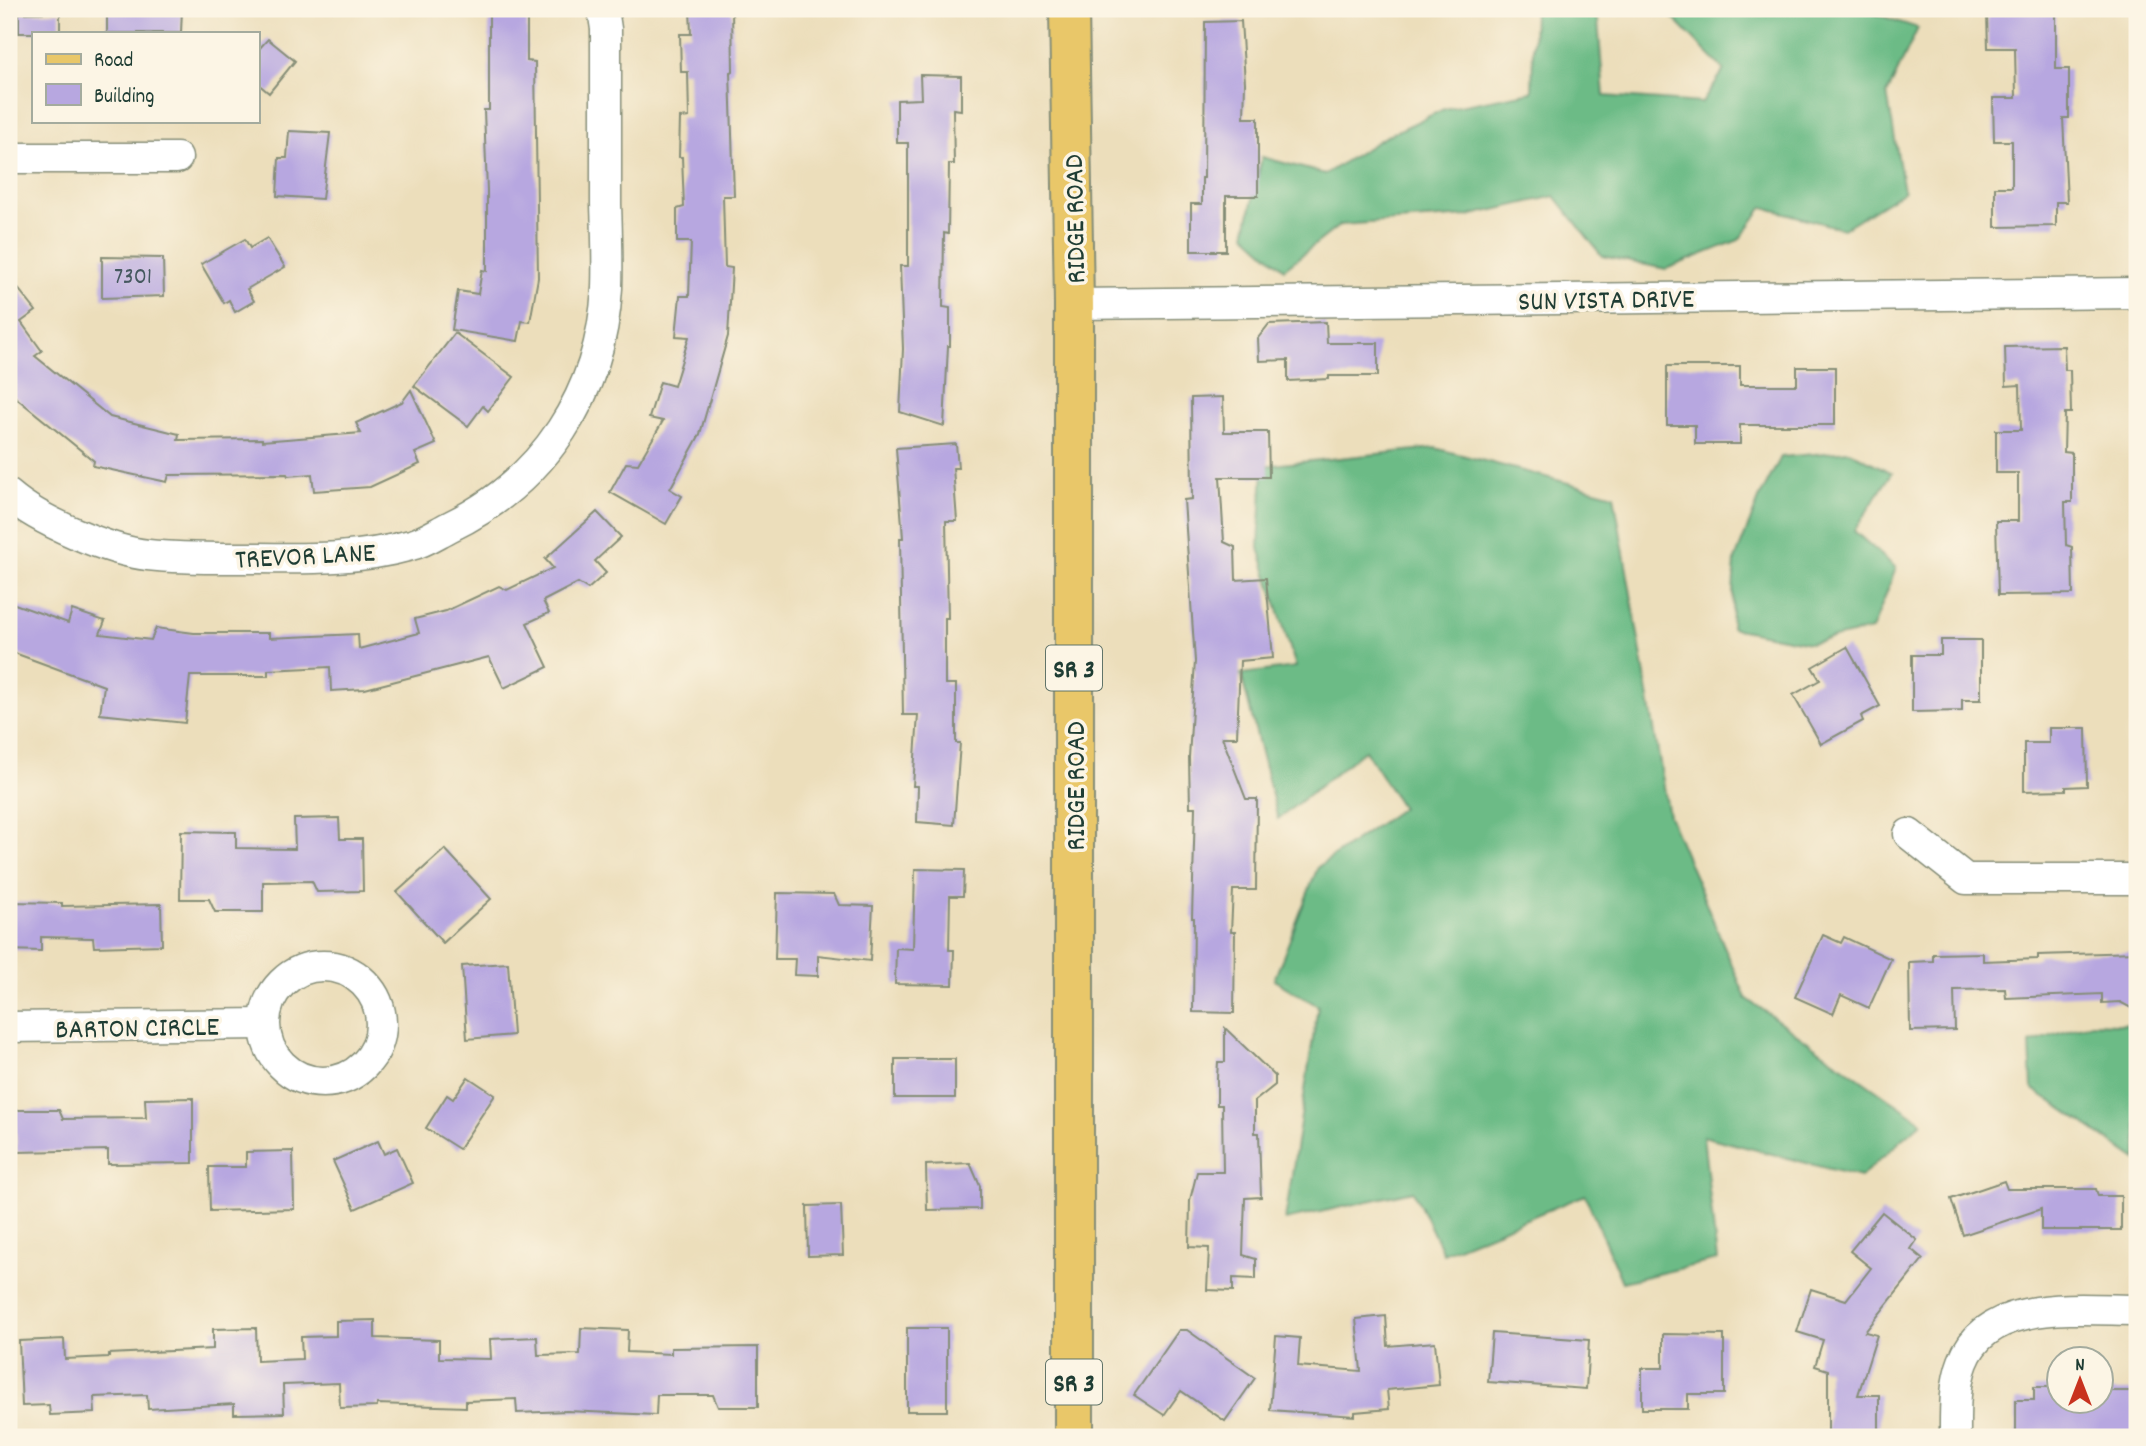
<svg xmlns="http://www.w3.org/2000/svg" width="2146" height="1446" viewBox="0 0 2146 1446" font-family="Dekko,sans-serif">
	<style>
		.forest { fill: #6cbb86; stroke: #467c5d; stroke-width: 2 }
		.building { fill: #b7a7e0 }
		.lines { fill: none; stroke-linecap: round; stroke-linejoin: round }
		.minor-casing { stroke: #868e78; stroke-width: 33 }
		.major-casing { stroke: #868e78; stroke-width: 42 }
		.minor { stroke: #fff; stroke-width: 30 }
		.major { stroke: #e9c769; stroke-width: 38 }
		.labels { text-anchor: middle; stroke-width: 7; stroke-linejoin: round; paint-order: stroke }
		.number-label { font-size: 24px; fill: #45585f }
		.shield { fill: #fcf5e5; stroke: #617469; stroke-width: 2 }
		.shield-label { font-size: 26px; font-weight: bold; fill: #1f3d34 }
		.street-label { font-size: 28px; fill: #1f3d34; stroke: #fcf5e5 }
	</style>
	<rect width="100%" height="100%" fill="#fcf5e5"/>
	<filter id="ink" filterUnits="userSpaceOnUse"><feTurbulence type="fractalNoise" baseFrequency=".0143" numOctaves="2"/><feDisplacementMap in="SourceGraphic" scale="14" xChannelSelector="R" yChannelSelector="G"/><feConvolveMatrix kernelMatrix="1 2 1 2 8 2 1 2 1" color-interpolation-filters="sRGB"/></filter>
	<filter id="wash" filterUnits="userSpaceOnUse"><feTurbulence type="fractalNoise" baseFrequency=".00686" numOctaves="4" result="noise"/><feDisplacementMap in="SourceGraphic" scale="28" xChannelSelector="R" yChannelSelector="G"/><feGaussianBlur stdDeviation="1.57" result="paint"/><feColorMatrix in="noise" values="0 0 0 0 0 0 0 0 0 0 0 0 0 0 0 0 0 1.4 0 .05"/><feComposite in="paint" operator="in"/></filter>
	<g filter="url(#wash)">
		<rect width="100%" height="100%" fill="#ecdebb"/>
		<g class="forest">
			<polygon points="1534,9 1597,9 1604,96 1702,103 1724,70 1664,9 1860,9 1918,28 1887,94 1904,191 1843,229 1763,207 1739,240 1666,269 1602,256 1555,196 1468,216 1340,225 1284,269 1245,234 1262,157 1325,174 1383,138 1444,109 1532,92"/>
			<polygon points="1435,448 1614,495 1669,816 1746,998 1922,1122 1860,1177 1703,1136 1717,1260 1622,1282 1585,1195 1443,1253 1413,1191 1285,1220 1318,1006 1274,980 1318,867 1402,808 1365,750 1278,819 1241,674 1296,667 1259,548 1263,466"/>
			<polygon points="1849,451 1892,473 1854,531 1896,568 1872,630 1809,643 1731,628 1735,560 1759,499 1781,457"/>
			<polygon points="2092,1023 2137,1025 2137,1160 2032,1088 2030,1043"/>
		</g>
		<g id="blocks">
			<g class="building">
				<polygon points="107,9 182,9 181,33 107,33"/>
				<polygon points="489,9 527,9 527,61 535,62 538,278 530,322 522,321 518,341 452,330 458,291 478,294 482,270 487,271 487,191 484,110 489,110"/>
				<polygon points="690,9 732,9 733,71 730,72 734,196 723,196 725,267 732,268 728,336 700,434 670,489 682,496 666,524 610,492 626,463 638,464 663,421 649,418 660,382 674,386 689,337 676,336 680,296 689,296 691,242 677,242 677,209 684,207 682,157 679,157 680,118 689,117 688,72 681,72 680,34 691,34"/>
				<polygon points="2014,9 2056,9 2056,69 2069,69 2069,118 2063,118 2067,202 2056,202 2056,226 1995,227 1995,187 2012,187 2012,141 1994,141 1993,98 2016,98 2015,48 1988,48 1987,14 2014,13"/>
				<polygon points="60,12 60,33 19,33 19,13"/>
				<polygon points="1241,21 1245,83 1244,118 1258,118 1258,196 1226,196 1226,251 1191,251 1191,204 1202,204 1202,178 1204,178 1205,22"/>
				<polygon points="268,39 295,61 269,93 257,83 257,51"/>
				<polygon points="920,75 961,76 961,110 953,109 954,164 949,164 948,234 944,233 943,307 950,308 950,346 948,346 944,426 900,412 903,349 900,266 908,266 908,143 897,143 897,100 921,99"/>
				<polygon points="289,131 330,133 322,199 277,196 279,158 287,158"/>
				<polygon points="267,238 285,267 247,289 254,301 235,312 229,300 224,303 201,264 245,239 250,248"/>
				<polygon points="102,257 163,258 164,296 102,298"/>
				<polygon points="9,277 36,311 21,322 42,351 35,356 110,417 179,434 178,440 262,439 262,441 361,433 356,423 402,402 411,390 436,444 415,453 420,464 370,487 314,491 312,474 288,476 287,474 169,475 167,482 93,466 94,461 9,392"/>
				<polygon points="1326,322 1327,343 1378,343 1378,376 1329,376 1329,379 1288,381 1288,360 1259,361 1258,338 1269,324"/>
				<polygon points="455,333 514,377 488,411 483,406 468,426 414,386"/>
				<polygon points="2064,346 2065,370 2070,370 2071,413 2065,413 2064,452 2072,453 2072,502 2065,502 2066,545 2072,547 2073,594 1998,595 1996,521 2018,521 2018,473 1996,473 1996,430 2021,430 2020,385 2006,386 2005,347"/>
				<polygon points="1667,366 1740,366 1740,385 1797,385 1797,367 1835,367 1835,425 1740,425 1740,444 1695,444 1695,425 1667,425"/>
				<polygon points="1223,397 1224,432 1268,432 1269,477 1220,477 1224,542 1235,547 1236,580 1266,578 1273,658 1240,661 1237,737 1222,737 1246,799 1257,799 1256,890 1233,890 1231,932 1235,932 1234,1013 1193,1012 1194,918 1192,918 1195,807 1190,807 1189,758 1195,661 1184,500 1192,499 1191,398"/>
				<polygon points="956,444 958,468 953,468 957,521 946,521 948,618 945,618 945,684 956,684 956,743 960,743 954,825 917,822 918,786 913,786 918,715 903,715 900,538 903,538 896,448"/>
				<polygon points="597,512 621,537 595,561 606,573 588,589 578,583 543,601 549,613 527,623 548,667 504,688 489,657 365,689 331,691 330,667 268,670 268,676 190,676 185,723 100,714 104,686 9,651 9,602 68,623 72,610 105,621 100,634 151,640 156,628 194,633 269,633 269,638 358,634 359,649 419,633 415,619 446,611 499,586 507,590 553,568 545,559"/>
				<polygon points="1941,640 1981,640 1981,700 1962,700 1962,711 1912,712 1912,655 1941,655"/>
				<polygon points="1847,647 1880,706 1861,716 1863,721 1821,744 1793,695 1820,680 1812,667"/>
				<polygon points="2049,728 2086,728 2087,786 2066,787 2066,790 2024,791 2024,743 2049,743"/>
				<polygon points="339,818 340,839 362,839 363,891 317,892 312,881 263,882 263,912 215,912 209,899 180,899 181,831 236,832 236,848 295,849 294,819"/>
				<polygon points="445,849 491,899 443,943 397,892"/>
				<polygon points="915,869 964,870 963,896 950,896 949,950 954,950 953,985 895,984 896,948 913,949"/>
				<polygon points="777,893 834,894 839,905 873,906 870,961 818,955 818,976 794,975 795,959 775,959"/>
				<polygon points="9,902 62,903 62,906 161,904 162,945 94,947 93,938 41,937 41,951 9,950"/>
				<polygon points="1823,935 1841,943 1844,937 1891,959 1869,1008 1841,995 1833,1014 1795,997"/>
				<polygon points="2137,952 2137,1011 2120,1002 2102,1003 2102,994 2006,998 2005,989 1954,990 1955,1030 1910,1031 1909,962 1933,961 1933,954 1983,953 1983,961 2038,959 2038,955"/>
				<polygon points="508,963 513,1035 467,1039 462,966"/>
				<polygon points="1225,1028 1275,1076 1275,1085 1255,1101 1255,1133 1259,1133 1261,1197 1245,1198 1243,1255 1256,1259 1256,1279 1233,1278 1233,1291 1207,1290 1209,1248 1189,1247 1190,1200 1197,1172 1223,1172 1222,1105 1217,1105 1217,1078 1218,1062 1225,1062"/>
				<rect x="895" y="1059" width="60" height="39"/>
				<polygon points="468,1077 495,1095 459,1149 426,1128 447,1095 453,1099"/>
				<polygon points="193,1098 193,1163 108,1164 108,1150 17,1152 15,1110 59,1110 63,1119 146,1118 145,1099"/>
				<polygon points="378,1141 384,1154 397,1148 413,1183 355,1209 333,1161"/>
				<polygon points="293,1151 294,1209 210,1211 209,1167 246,1167 246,1152"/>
				<polygon points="970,1163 980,1186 980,1209 927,1210 926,1165"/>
				<polygon points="2004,1181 2007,1189 2096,1189 2098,1196 2121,1196 2121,1230 2041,1230 2041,1209 1963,1235 1951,1199"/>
				<polygon points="841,1205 843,1255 808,1256 807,1206"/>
				<polygon points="1882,1212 1917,1240 1911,1249 1923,1259 1865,1332 1877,1335 1858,1395 1879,1395 1879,1437 1828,1437 1828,1370 1815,1366 1823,1340 1797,1332 1811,1289 1846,1300 1871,1268 1850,1251"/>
				<polygon points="1386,1316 1388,1346 1435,1342 1439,1385 1387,1390 1389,1409 1355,1412 1355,1416 1270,1410 1276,1336 1300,1338 1298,1366 1361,1371 1356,1319"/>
				<polygon points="375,1320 375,1338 439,1340 439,1358 491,1359 490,1339 537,1337 538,1355 580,1354 581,1328 628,1330 627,1352 671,1354 671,1348 758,1347 758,1407 718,1407 713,1395 657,1395 656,1415 567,1411 517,1413 516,1399 466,1401 466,1407 377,1404 377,1407 340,1408 339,1383 283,1385 284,1413 234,1414 234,1404 148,1409 147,1395 94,1397 95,1413 50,1415 49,1405 22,1406 19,1341 64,1339 65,1359 109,1357 109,1354 213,1349 213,1329 256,1328 257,1361 302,1359 301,1337 336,1336 336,1321"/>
				<rect x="907" y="1328" width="40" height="83"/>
				<polygon points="1179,1330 1187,1330 1255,1378 1225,1421 1181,1391 1164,1415 1134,1395"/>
				<polygon points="1492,1333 1589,1340 1586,1389 1488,1382"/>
				<polygon points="1663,1334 1724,1335 1724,1394 1688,1394 1688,1409 1642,1409 1642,1368 1663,1368"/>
				<polygon points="2034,1387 2059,1387 2059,1401 2102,1401 2102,1391 2137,1391 2137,1437 2016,1437 2016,1400 2034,1400"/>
			</g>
		</g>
	</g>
	<g filter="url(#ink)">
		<use href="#blocks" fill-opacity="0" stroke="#868e78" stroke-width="2"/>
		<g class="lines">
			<defs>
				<g id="minor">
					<polyline points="9,158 177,158"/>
					<polyline points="1074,304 2137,293"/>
					<path d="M9 495C39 521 109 551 148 555 185 559 222 558 259 558 311 559 361 559 411 545 424 542 437 533 449 527 544 481 601 394 607 288 608 260 607 232 606 204 606 146 606 88 606 29L603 9"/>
					<polyline points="1909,834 1966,879 2137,879"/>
					<circle cx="323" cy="1024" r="58"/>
					<polyline points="9,1027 264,1024"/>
					<path d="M1955 1437C1955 1413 1954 1385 1963 1362 1987 1297 2082 1310 2137 1310"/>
				</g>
				<polyline id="major" points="1069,9 1074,304 1074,1437"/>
			</defs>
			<use href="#minor" class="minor-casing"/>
			<use href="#major" class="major-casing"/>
			<use href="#minor" class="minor"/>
			<use href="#major" class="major"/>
		</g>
	</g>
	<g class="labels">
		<g class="number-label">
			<text x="133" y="283">7301</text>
		</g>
		<g class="shield">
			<rect x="1046" y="645.5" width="56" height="45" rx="5"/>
			<rect x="1046" y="1359.5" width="56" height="45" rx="5"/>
		</g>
		<g class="shield-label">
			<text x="1074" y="677">SR 3</text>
			<text x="1074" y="1391">SR 3</text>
		</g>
		<g class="street-label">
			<text transform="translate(1073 219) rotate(-91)" y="10">RIDGE ROAD</text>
			<text transform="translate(1606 298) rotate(-1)" y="10">SUN VISTA DRIVE</text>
			<text transform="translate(305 554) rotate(-3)" y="10">TREVOR LANE</text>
			<text transform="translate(1074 786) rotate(-90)" y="10">RIDGE ROAD</text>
			<text transform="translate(137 1026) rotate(-1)" y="10">BARTON CIRCLE</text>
		</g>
	</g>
	<rect width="2146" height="1446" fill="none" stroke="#fcf5e5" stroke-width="35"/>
	<rect x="32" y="32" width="228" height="91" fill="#fcf5e5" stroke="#a4ab9e" stroke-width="2"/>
	<rect x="46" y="54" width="35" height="10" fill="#e9c769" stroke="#a4ab9e" stroke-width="2"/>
	<text x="94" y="66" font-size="21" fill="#1f3d34">Road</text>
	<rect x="46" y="84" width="35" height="21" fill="#b7a7e0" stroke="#a4ab9e" stroke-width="2"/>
	<text x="94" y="102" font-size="21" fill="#1f3d34">Building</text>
	<g transform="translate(2080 1380)"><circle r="33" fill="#fcf5e5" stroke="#a4ab9e" stroke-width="2"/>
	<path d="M0-5L12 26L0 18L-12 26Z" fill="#c8321e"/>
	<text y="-10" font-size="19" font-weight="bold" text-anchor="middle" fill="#1f3d34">N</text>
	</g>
</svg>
